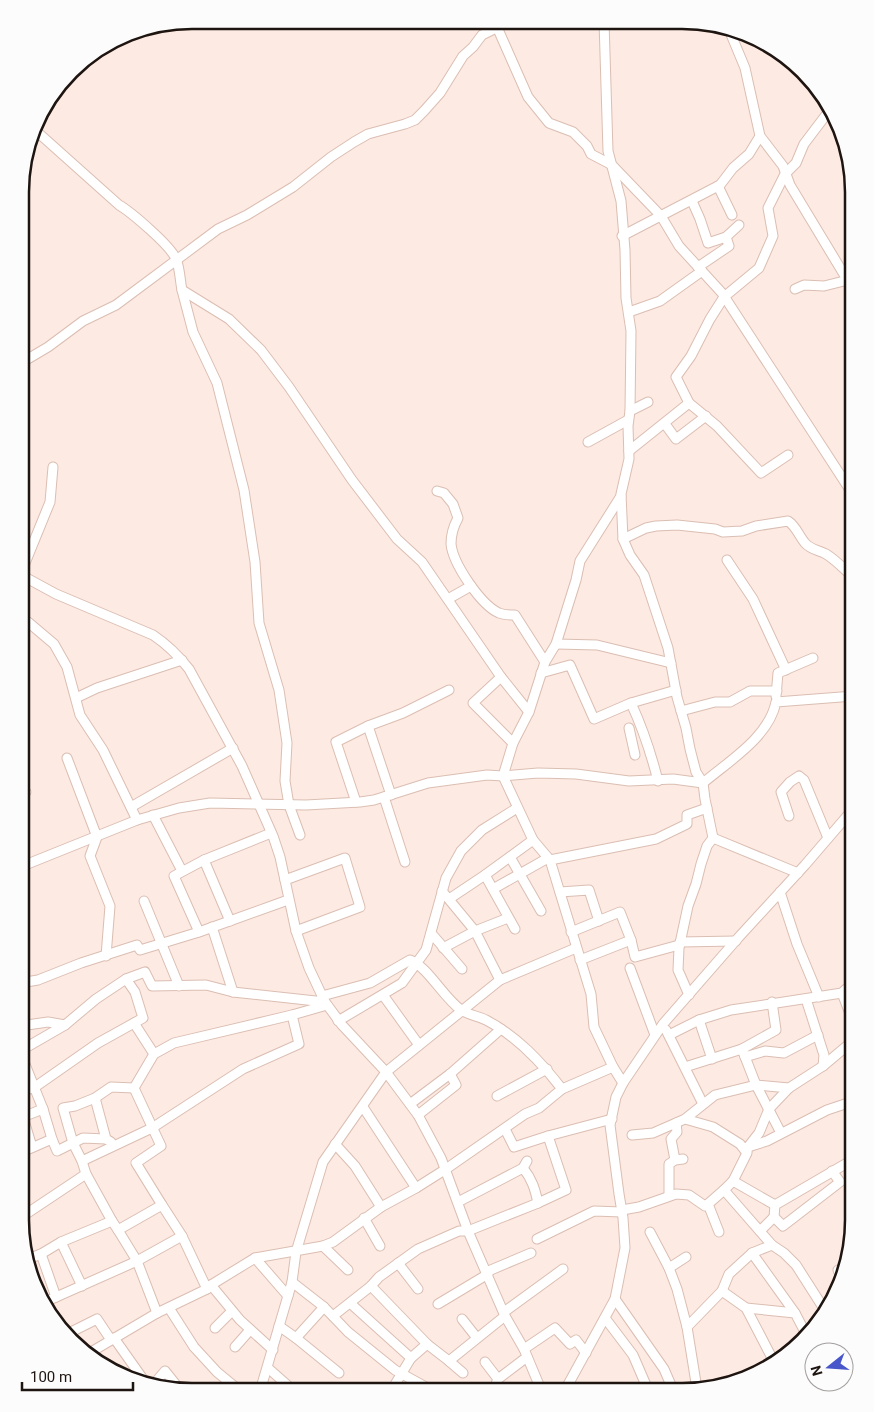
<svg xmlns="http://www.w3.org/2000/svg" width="874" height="1412" viewBox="0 0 874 1412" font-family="Roboto,sans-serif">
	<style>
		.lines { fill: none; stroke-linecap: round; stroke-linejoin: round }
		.minor-casing { stroke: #dbbeb2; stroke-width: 11 }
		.minor { stroke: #fff; stroke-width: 9 }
		.rim { fill: none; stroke: #1e1410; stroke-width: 2.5 }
	</style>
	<rect width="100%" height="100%" fill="#fdeae3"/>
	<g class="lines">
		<defs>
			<g id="minor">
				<polyline points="604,21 608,151 621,201 625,250 626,298 631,331 630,411 628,426 629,459 621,494 623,539 630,555 644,575 668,648 677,697 686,728 690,749 696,772 703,783 705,799 713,838 707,846 701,864 696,884 688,906 679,948 678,970 689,995"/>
				<polyline points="497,27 528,97 549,123 573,132 587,146 591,154 612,165 661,216 679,246 722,293 854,496"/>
				<polyline points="730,32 745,68 760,136 783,166 790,185 854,291"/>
				<path d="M34 129 119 205C131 212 171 246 176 259 180 268 180 281 182 290L229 319 261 350 289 387 352 480 397 539 422 562 501 677 529 712"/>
				<polyline points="718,186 732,215"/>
				<polyline points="692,201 700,219 708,243 726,237 739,225"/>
				<polyline points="622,236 720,185 733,168 749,154 760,136"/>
				<polyline points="698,267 729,246 726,237"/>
				<polyline points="795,289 804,285 824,286 848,280"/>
				<polyline points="182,290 193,332 217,383 244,490 255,562 259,623 279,690 287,743 285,781 289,805 300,835"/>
				<polyline points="629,312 660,301 702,271"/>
				<polyline points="21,363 48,347 83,321 116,305 218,229 247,215 293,187 331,157 354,142 368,134 405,124 415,120 424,111 440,93 463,56 473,47 482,35 510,21"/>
				<polyline points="689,403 676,377 691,356 710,319 724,297 759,268 773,236 768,208 785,174 796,163 804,144 829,111"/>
				<polyline points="630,411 648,402"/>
				<polyline points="665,424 676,439 706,416"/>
				<polyline points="588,442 628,420"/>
				<polyline points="629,451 689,403 717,426 761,473 788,455"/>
				<path d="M437 491 444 493 453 504 458 518C453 527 451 534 451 544 453 564 481 605 499 613 504 615 510 615 515 615L545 662"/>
				<polyline points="621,496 580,561 576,580 556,644 545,662 529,712 513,743 503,776 533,840 550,860 591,994 594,1027 613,1067 623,1083"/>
				<path d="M623 539 646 528 656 526 677 525 715 529 723 532 742 531 756 526 788 521C796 526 799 536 805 543 811 550 819 550 826 554 836 560 845 570 854 578"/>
				<polyline points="727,560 753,599 786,670"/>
				<polyline points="21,573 50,502 53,467"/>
				<path d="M21 575 56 594 153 635C168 645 178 655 189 669L242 766 273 836 280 857 296 931 309 968 325 1002 342 1025 386 1072 418 1115 441 1158 468 1231 505 1316 524 1349 542 1392"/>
				<polyline points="448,599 471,586"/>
				<polyline points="28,622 54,644 67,667 80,715 103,750 137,820"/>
				<polyline points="556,644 597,645 671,663"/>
				<polyline points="541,673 570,665 594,719 631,703 676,690"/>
				<polyline points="501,677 473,703 513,743"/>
				<polyline points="776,696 778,673 813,658"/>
				<polyline points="76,698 97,688 182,660"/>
				<path d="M631 703C643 729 651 753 658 781"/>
				<polyline points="681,711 715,702 730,702 750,691 777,691"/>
				<polyline points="629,728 635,755"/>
				<polyline points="67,758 97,837 90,856 110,906 106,956"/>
				<polyline points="21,795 26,792"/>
				<polyline points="391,795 368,726 403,713 449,690"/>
				<polyline points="384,797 405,862"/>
				<polyline points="356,802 336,742 368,726"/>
				<polyline points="131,807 233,748"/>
				<polyline points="153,815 182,871"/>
				<polyline points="789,816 781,792 790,782 799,776 804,780 828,838"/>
				<polyline points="713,838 798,873"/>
				<polyline points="510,857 541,911"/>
				<polyline points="204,860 230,921"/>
				<polyline points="550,860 656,839 687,824 687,815 707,808"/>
				<path d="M20 867 137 820 179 808 210 803 306 805 360 802 374 800 428 783 487 775 503 776 538 773 576 774 629 781 673 779 703 783C729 761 769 737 776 702L854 696"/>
				<polyline points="485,875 515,929"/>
				<polyline points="285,880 345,858 360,907 296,931"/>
				<polyline points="493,889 548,858"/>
				<polyline points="442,891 475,931 500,980"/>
				<polyline points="560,892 589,890 599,921"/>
				<polyline points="780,892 797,944 819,997"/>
				<polyline points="449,899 485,875 533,840"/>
				<polyline points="144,901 179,986"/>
				<polyline points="20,912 23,910 20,906"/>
				<polyline points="212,927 233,992"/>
				<polyline points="199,932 174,876 204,860 271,833"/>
				<polyline points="571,932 620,912 631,940 635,957 679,945"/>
				<polyline points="431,933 462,969"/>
				<polyline points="680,942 736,941"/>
				<polyline points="443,948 475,931 508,918"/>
				<polyline points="580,960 631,940"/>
				<polyline points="630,968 655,1035"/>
				<polyline points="20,983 38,980 81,963 137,945 140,950 199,932 288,900"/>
				<polyline points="842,993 851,1016"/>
				<polyline points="383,995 419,1045"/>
				<path d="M322 996 370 983 410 960C428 967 443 997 461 1010 469 1015 478 1016 486 1020 517 1036 541 1062 562 1089"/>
				<polyline points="806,999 824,1055 823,1066"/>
				<polyline points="699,1020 712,1059"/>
				<polyline points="338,1021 402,983 426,950 446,878 461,851 482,830 517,808"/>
				<polyline points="134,1023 154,1054"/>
				<polyline points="20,1026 48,1022 65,1025"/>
				<polyline points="666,1030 703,1104"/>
				<polyline points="669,1035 699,1020 731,1010 842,993 846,989 854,987"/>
				<polyline points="742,1049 756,1085 781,1133"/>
				<polyline points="20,1051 65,1025 96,999 126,979 145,972 152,986 206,985 233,992 325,1002"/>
				<polyline points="745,1057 765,1051 784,1053 818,1035"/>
				<polyline points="685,1067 742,1049 776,1030 772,1002"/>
				<polyline points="134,1088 161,1146 136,1163 162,1205"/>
				<polyline points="20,1092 35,1087 98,1043 143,1018 135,992 126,979"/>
				<polyline points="497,1096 547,1069"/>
				<polyline points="95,1098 106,1139 111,1142"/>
				<polyline points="410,1104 450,1074 501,1029"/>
				<polyline points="363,1107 416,1188"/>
				<polyline points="43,1109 52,1139"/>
				<polyline points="418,1115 456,1085 450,1074"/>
				<polyline points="23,1117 32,1147"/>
				<polyline points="20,1118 43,1109 20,1052"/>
				<polyline points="685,1119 713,1127 740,1144 747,1153"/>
				<polyline points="505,1129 514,1147 548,1136 612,1119"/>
				<polyline points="632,1135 653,1133 685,1119 715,1095 756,1085 789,1088 823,1066 854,1040"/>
				<polyline points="335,1144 355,1166 381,1207"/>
				<polyline points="748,1147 767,1141 827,1110 854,1101"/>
				<polyline points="20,1153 52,1139 57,1151 83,1138 106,1139"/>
				<polyline points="675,1160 671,1139 677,1132 676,1123"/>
				<polyline points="82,1161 152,1128 243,1069 299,1044 292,1015"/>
				<path d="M523 1168C532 1179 535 1189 538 1203"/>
				<polyline points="86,1174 112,1221"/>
				<polyline points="733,1181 775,1205"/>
				<polyline points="724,1190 733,1181 746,1155 748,1147 759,1133 769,1109 789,1088"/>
				<polyline points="669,1195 669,1164 675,1160 683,1159"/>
				<polyline points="458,1202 523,1168 527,1161"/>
				<polyline points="708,1204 719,1232"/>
				<polyline points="622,1210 639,1207 676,1194 689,1195 705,1206 708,1204 724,1190 772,1245 784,1253 796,1265 826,1312"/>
				<polyline points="774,1217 783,1226 840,1182 832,1171"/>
				<polyline points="20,1218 86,1174 82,1161 73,1143 63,1108 75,1106 95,1098 111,1087 134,1088 154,1054 174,1043 292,1015 327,1005"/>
				<polyline points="364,1218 380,1246"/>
				<polyline points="118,1230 137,1261 157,1313"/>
				<polyline points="760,1231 774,1217 775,1205 854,1159"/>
				<polyline points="650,1232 669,1268 677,1289 687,1327 697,1389"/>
				<polyline points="537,1239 594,1211 622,1212"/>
				<polyline points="61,1242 82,1286"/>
				<polyline points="323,1246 348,1270"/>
				<polyline points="752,1253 795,1313"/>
				<polyline points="41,1254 56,1297"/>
				<polyline points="255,1258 288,1296"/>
				<polyline points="28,1259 41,1254 61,1242 112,1221 118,1230 162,1205 182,1236 207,1289 211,1285 255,1258 323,1246 333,1242 381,1207 416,1188 446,1169 525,1114 539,1108 562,1089 613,1067"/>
				<polyline points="398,1263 418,1289"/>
				<polyline points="669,1268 686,1257"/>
				<polyline points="838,1270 842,1280"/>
				<polyline points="486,1272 531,1253"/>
				<polyline points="292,1282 324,1307 348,1332 395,1370 433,1391"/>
				<polyline points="211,1285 240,1320 273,1350"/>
				<polyline points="371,1286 427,1344 449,1361 505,1316"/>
				<polyline points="722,1291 746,1308 771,1356 775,1358"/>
				<polyline points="615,1299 664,1369 674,1392"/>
				<polyline points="45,1302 137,1261 182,1236"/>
				<polyline points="350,1303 411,1358 427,1344"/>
				<polyline points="438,1304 488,1274"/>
				<polyline points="169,1308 194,1347 217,1372 240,1391"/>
				<polyline points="746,1308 795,1313 806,1334"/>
				<polyline points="504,1312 563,1269"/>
				<polyline points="333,1316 371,1286 379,1277 418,1249 459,1231 468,1231 538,1203 566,1190 548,1136"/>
				<polyline points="605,1318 633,1355 649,1392"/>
				<polyline points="462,1319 477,1338"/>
				<polyline points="279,1326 296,1338 324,1307"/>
				<polyline points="687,1327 722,1291 729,1274 752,1253 772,1245"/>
				<polyline points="215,1328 232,1311"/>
				<polyline points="69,1333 97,1319 111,1340"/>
				<polyline points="114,1338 143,1379"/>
				<polyline points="296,1338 339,1373"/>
				<polyline points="235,1347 250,1330"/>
				<polyline points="524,1349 555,1328 570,1344 576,1340 586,1353"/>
				<polyline points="86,1355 157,1313 207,1289"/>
				<polyline points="449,1361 463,1373"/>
				<polyline points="485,1362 498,1379"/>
				<polyline points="268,1368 294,1391"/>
				<polyline points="154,1384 165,1371 181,1391"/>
				<polyline points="260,1391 292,1282 296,1252 323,1162 386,1072 500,980 576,948"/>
				<polyline points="370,1391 372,1389 374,1391"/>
				<polyline points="391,1391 411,1358"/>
				<polyline points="493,1391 498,1379 527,1357"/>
				<polyline points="564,1392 615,1299 625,1248 623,1218 619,1194 610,1125 616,1097 623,1083 663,1024 738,938 805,865 854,808"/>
			</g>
		</defs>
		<use href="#minor" class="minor-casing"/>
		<use href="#minor" class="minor"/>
	</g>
	<path d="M0 0H874V1412H0ZM192 29H682A163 163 0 0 1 845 192V1220A163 163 0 0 1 682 1383H192A163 163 0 0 1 29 1220V192A163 163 0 0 1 192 29Z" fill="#fcfcfc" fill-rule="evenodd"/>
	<path class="rim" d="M192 29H682A163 163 0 0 1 845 192V1220A163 163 0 0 1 682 1383H192A163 163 0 0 1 29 1220V192A163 163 0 0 1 192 29Z"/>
	<g transform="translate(829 1367) rotate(253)"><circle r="24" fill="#fcfcfc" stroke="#a39f9e"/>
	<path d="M0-4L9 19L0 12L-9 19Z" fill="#4856ca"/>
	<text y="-8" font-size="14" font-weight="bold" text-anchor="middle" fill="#1e1410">N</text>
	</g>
	<path d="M22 1382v8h111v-8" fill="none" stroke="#1e1410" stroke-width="2.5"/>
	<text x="30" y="1382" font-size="15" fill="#1e1410" stroke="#fcfcfc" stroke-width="4" paint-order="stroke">100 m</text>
</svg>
